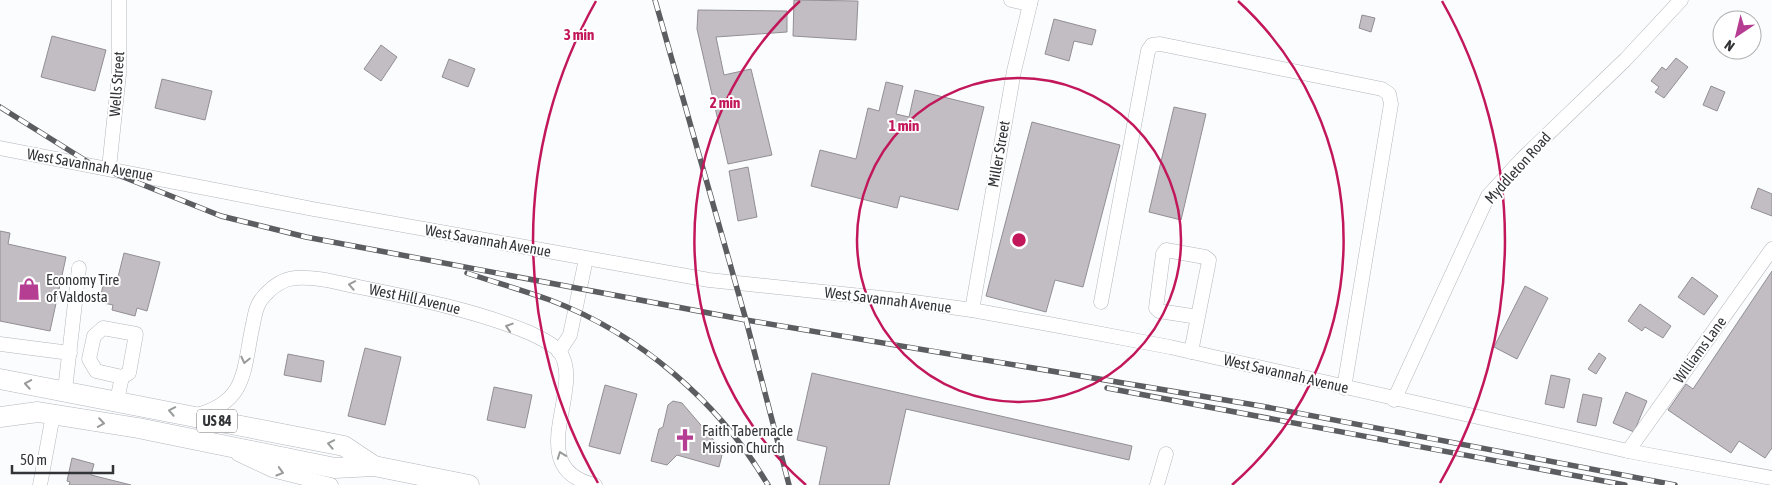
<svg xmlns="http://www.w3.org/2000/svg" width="1772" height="485" viewBox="0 0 1772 485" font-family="'Asap Condensed',sans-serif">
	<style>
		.building { fill: #c1bdc3; stroke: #928e94 }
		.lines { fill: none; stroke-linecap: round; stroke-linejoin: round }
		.minor-casing { stroke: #b3b6bc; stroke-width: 15 }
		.highway-casing { stroke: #b3b6bc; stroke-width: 21 }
		.minor { stroke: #fff; stroke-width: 14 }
		.highway { stroke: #fff; stroke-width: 20 }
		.rail-casing { stroke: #5c5d60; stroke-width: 5.5 }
		.rail { stroke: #fff; stroke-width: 4; stroke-dasharray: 11; stroke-linecap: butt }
		.oneway { stroke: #999a9b }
		.ring { fill: none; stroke: #c2185b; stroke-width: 2.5 }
		.labels { text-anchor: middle; stroke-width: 4; stroke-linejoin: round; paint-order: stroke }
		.shield { fill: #fff; stroke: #707173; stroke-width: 1 }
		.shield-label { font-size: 14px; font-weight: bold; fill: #333437 }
		.street-label { font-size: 15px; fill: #333437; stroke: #fff }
		.poi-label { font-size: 15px; fill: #333437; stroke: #fff; text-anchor: start }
		.centre { fill: #c2185b; stroke: #fff; stroke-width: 2.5 }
		.ring-label { font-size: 15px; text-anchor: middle; font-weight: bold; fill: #c2185b; stroke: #fff; stroke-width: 4; stroke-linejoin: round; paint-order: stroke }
	</style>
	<rect width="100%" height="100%" fill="#fafcfe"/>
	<g class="building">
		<polygon points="794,0 858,1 856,40 793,36"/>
		<polygon points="698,10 787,11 787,32 716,37 724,75 751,69 772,155 728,164 697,29"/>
		<polygon points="1362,15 1375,18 1371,32 1359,28"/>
		<polygon points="1054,19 1096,30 1092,45 1074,41 1069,61 1045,54"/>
		<polygon points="52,36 106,50 95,91 41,77"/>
		<polygon points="381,45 397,57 381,81 364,69"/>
		<polygon points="1676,58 1688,67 1664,98 1655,92 1659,87 1651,81 1662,67 1666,70"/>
		<polygon points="449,59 475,69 468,87 442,77"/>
		<polygon points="162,79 212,91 205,120 155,108"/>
		<polygon points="886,82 903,86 896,114 909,117 915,90 984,107 958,210 900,196 897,208 811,186 820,150 856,159 868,108 879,111"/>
		<polygon points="1711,86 1725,92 1717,111 1703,105"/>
		<polygon points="1174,107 1206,114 1181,220 1149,212"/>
		<polygon points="1032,122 1120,145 1083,287 1055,280 1046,312 986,296"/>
		<polygon points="748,167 757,217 738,221 729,171"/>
		<polygon points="1758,188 1772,194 1772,216 1751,208"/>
		<polygon points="0,231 10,233 8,244 66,257 50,331 0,321"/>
		<polygon points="124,253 160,262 147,311 137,308 135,316 112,310 113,305 99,302 104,282 116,285"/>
		<polygon points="1772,271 1772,448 1765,458 1739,441 1731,453 1668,410 1686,384 1693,389"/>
		<polygon points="1692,277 1718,296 1704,315 1678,297"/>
		<polygon points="1525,286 1548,298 1517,359 1494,347"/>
		<polygon points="1640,304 1671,326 1663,338 1645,327 1642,331 1628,321"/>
		<polygon points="365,348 401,357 385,425 348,416"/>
		<polygon points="1599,353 1606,358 1596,374 1588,369"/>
		<polygon points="288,354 324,361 321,382 284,375"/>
		<polygon points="812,373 1132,446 1129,460 906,409 889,485 819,485 827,447 797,440"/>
		<polygon points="1551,375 1570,379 1564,408 1545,404"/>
		<polygon points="605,385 637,394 620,454 589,446"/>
		<polygon points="494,387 532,395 525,428 487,420"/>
		<polygon points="1626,392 1647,401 1634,432 1613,423"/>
		<polygon points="1583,394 1602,398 1596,426 1577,422"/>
		<polygon points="673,401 682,403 723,451 719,467 677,455 667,465 651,461 659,429 663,427 668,405"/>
		<polygon points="72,458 94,464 91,475 131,485 69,485 70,482 67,481"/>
	</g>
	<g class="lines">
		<defs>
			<g id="minor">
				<polyline points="1011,0 1030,4"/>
				<polyline points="0,148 313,209 709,280 900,300 972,310 1054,325 1170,347 1628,451 1772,478"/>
				<polyline points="109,168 119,74 119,0"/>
				<polyline points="1101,302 1148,51 1152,45 1160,44 1382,89 1389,94 1391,104 1344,388"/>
				<polyline points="972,310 1014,71 1031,0"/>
				<polyline points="0,344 70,353"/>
				<polyline points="559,352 570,335 586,259"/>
				<polyline points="1191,352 1208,266 1209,260 1205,257 1166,250 1163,254 1156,308 1159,311 1198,317"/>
				<polyline points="65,390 79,268"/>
				<polyline points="117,400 122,377 96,371 89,359 94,336 103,328 136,334 129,373 122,377"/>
				<polyline points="1394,400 1488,196 1522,159 1625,60 1681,0"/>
				<path id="s1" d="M196 415C248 402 243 369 253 324 255 313 257 302 266 294 273 286 284 279 295 278 316 276 339 283 359 287 414 298 478 311 530 333 540 338 552 343 559 351 587 387 520 468 595 485"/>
				<polyline points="1628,451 1772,249"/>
				<polyline points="238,454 272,470 331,485"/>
				<polyline points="40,485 53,415"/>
				<polyline points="1157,485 1166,454"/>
			</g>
			<g id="highway">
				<polyline points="0,379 344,446 374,466"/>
				<polyline points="0,417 38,412 138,428 335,468 374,466 469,485"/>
			</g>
		</defs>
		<use href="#minor" class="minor-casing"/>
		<use href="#highway" class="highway-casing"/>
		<use href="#minor" class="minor"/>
		<use href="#highway" class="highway"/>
		<defs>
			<g id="rail">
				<polyline points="655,0 746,320 789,485"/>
				<polyline points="0,107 91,164 221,216 306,237 746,320 1261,406 1675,485"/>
				<path d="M467 273C494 282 522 290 550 300 640 334 719 402 768 485"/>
				<polyline points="1107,388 1625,485"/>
			</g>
		</defs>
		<use href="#rail" class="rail-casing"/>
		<use href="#rail" class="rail"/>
	</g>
	<defs><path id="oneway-chevron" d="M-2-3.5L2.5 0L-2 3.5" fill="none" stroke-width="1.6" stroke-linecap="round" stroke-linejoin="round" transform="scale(1.25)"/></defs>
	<g class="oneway">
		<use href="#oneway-chevron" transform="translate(352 285) rotate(-169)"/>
		<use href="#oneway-chevron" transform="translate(509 327) rotate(-162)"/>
		<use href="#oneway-chevron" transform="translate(245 360) rotate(103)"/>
		<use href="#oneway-chevron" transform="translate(28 384) rotate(-170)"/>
		<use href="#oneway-chevron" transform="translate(172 411) rotate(-169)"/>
		<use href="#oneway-chevron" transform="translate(101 423) rotate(9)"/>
		<use href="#oneway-chevron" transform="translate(331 444) rotate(-169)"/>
		<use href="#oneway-chevron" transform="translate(561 455) rotate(-110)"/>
		<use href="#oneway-chevron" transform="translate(280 472) rotate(16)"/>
	</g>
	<g class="ring">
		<circle cx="1019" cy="240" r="162"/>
		<path d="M806 485A324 324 0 0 1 800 1M1238 1A324 324 0 0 1 1232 485"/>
		<path d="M598 483A486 486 0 0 1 596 1M1442 1A486 486 0 0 1 1440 483"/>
	</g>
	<defs>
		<symbol id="shop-bare" viewBox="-9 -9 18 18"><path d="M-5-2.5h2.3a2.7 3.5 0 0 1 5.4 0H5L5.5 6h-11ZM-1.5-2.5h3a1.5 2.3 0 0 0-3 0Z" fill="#b53d92" stroke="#fff" stroke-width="2.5" paint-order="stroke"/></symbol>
		<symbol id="church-bare" viewBox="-9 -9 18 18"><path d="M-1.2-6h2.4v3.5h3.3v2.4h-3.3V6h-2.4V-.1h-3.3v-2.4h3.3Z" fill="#b53d92" stroke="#fff" stroke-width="2.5" paint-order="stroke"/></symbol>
	</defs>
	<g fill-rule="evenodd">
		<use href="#shop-bare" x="13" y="273" width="32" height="32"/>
		<use href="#church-bare" x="669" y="424" width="32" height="32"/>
	</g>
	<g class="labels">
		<rect class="shield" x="197" y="409.5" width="40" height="23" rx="4"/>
		<g class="shield-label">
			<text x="217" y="426">US 84</text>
		</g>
		<g class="street-label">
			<text transform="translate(117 84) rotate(-86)" y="5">Wells Street</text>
			<text transform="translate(999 154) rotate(-80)" y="5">Miller Street</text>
			<text transform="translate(90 165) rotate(10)" y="5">West Savannah Avenue</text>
			<text transform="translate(1518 168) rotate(-48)" y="5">Myddleton Road</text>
			<text transform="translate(488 241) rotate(10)" y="5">West Savannah Avenue</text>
			<text dy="5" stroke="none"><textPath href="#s1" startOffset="306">West Hill Avenue</textPath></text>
			<text transform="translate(888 300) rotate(7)" y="5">West Savannah Avenue</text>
			<text transform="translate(1700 350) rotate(-54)" y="5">Williams Lane</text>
			<text transform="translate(1286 374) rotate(13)" y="5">West Savannah Avenue</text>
		</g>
		<g class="poi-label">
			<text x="46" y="285">Economy Tire<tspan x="46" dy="17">of Valdosta</tspan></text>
			<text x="702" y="436">Faith Tabernacle<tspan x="702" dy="17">Mission Church</tspan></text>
		</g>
	</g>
	<circle cx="1019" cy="240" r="8" class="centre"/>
	<g class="ring-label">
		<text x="579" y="40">3 min</text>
		<text x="725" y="108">2 min</text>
		<text x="904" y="131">1 min</text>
	</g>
	<g transform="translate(1737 35) rotate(215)"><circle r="24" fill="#ffffff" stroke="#adaeaf"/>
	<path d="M0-4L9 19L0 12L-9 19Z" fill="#b53d92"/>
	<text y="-8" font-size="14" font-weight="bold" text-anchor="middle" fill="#333437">N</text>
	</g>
	<path d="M12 465v8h101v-8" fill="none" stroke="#333437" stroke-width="2.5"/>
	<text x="20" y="465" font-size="15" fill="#333437" stroke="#ffffff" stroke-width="4" paint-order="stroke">50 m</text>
</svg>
